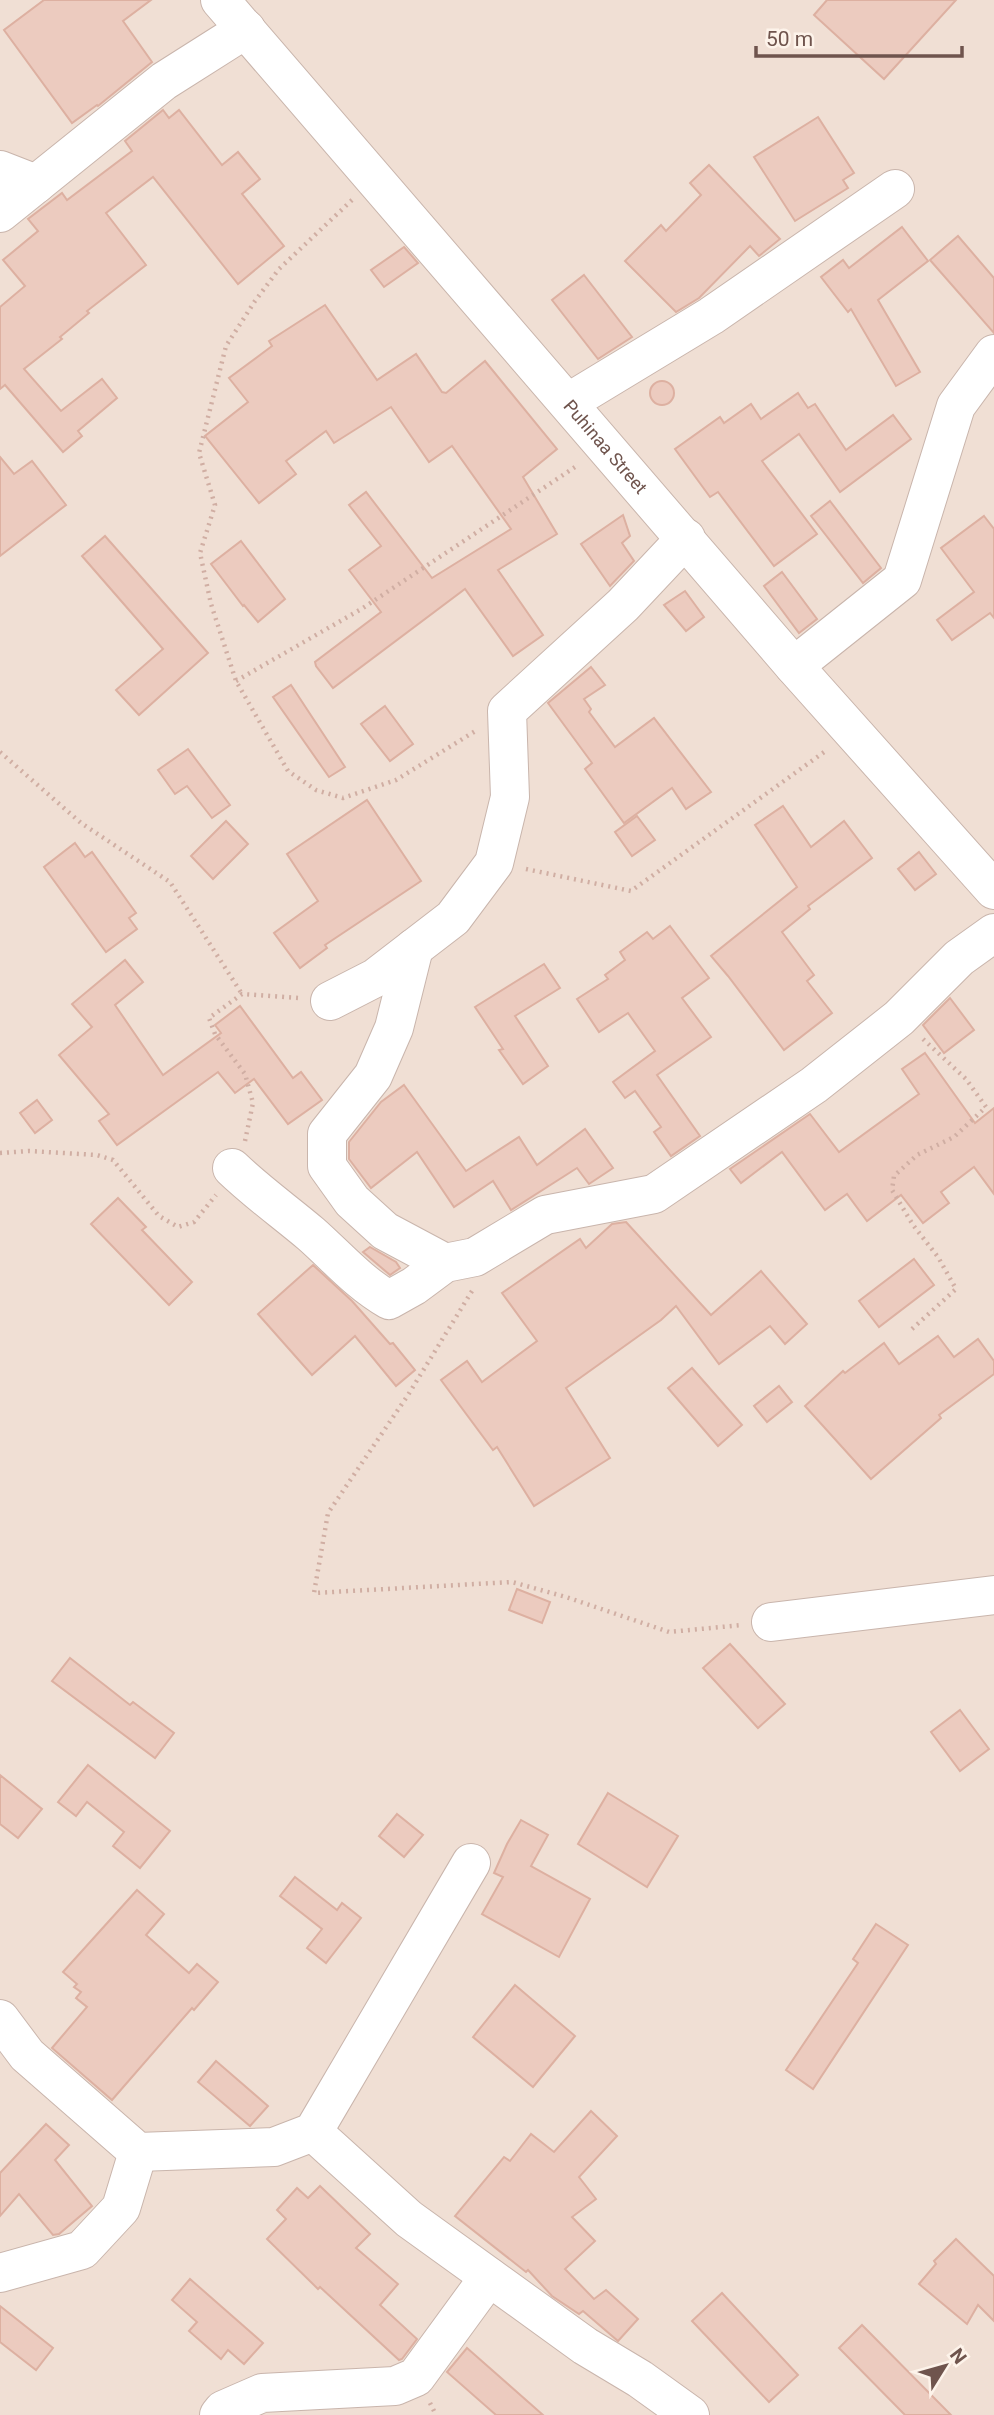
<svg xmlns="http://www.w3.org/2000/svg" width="994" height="2415" viewBox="0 0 994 2415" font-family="Roboto,sans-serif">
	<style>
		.residential { fill: #f0dfd4 }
		.building { fill: #eccbbf; stroke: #ddb0a1; stroke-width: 2 }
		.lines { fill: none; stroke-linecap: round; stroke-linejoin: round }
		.minor-casing { stroke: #c9b5ac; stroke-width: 40 }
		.path { stroke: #d0aea3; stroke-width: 4.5; stroke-dasharray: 2 5; stroke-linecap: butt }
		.minor { stroke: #fff; stroke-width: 38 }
		.labels { text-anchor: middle; stroke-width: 5; stroke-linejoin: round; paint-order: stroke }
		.street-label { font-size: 18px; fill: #6f544d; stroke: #fdf3ea }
	</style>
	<rect width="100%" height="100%" fill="#f9eee4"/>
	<rect class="residential" x="0" y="0" width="994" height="2415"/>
	<g class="building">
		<polygon points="44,0 151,0 123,21 152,62 98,106 97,105 72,123 4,30"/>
		<polygon points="827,0 956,0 884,79 814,15"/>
		<polygon points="163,110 169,118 179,110 222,165 238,152 260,179 242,194 284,246 238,284 153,177 106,213 146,265 87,311 89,313 60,337 62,339 24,369 61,411 102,379 117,398 78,431 82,436 63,452 5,385 0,389 0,307 25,286 3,260 38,231 28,219 62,193 67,200 132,151 125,141"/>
		<polygon points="818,117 854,173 843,180 848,188 795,221 754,157"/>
		<polygon points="709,165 780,239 759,256 750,246 699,298 676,312 625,261 661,225 666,231 701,195 690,183"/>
		<polygon points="902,227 928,261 878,300 920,372 896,386 851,309 848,312 821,277 843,260 849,268"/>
		<polygon points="958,236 994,278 994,333 930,260"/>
		<polygon points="404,247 418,263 384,287 371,270"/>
		<polygon points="584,275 632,337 598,359 552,300"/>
		<polygon points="325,305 377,380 416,354 442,392 446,393 485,361 557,449 523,477 557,534 498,570 543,635 513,656 465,589 333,688 316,666 315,662 381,612 349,570 381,546 349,505 366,492 432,578 511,529 452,446 429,462 391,407 334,443 326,431 286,461 296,474 259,503 205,436 248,402 229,378 272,346 269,341"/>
		<circle cx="662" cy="393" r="12"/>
		<polygon points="798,393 808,408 815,404 846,450 893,415 911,439 840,492 799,434 762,461 817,534 774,566 718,492 710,497 675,449 720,417 724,423 751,404 761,419"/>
		<polygon points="0,457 14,474 32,461 66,505 0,556"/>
		<polygon points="830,501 881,568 863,583 811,516"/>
		<polygon points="623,515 630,536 622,543 634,561 610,586 581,544"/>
		<polygon points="984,516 994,529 994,618 990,613 952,640 937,620 974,592 941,548"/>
		<polygon points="105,536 208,653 139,715 116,690 163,649 82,556"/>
		<polygon points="241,541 285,599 258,622 244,605 243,606 211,564"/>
		<polygon points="782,572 817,619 799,633 764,586"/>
		<polygon points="685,591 704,617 686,631 664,605"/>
		<polygon points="591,667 605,685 584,699 591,709 589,712 615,747 654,718 711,792 686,809 672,788 624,823 585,769 592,763 548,703"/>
		<polygon points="291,685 345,767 329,777 273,697"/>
		<polygon points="385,706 413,744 390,761 361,724"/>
		<polygon points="188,749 230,805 212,818 187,786 175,794 158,770"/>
		<polygon points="367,800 421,881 325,945 327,948 300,968 274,933 318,901 287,854"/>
		<polygon points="783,806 811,847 844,821 872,858 808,906 810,909 782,932 814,975 807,981 832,1013 784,1050 728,976 711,956 797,887 755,825"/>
		<polygon points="637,816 655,840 632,856 615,832"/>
		<polygon points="226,821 248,844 213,879 191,856"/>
		<polygon points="75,843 85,857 92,852 136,913 129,918 137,929 106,952 44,867"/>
		<polygon points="919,852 936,874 915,890 898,869"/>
		<polygon points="670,926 709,978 682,998 711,1037 657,1075 700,1136 671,1156 654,1132 661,1127 635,1091 625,1098 613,1082 655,1051 628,1013 599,1032 577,999 608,979 605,975 625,960 620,952 647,932 653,939"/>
		<polygon points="125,960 143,982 115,1005 163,1075 221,1033 215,1025 240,1006 293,1078 301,1072 322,1100 288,1124 254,1079 235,1093 218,1072 117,1145 99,1121 109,1114 59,1055 92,1027 72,1004"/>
		<polygon points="544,964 560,988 515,1016 548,1066 523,1084 499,1050 503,1049 475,1007"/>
		<polygon points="950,998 974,1030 944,1053 923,1025"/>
		<polygon points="925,1053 975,1123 994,1108 994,1194 974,1167 941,1192 949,1203 923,1223 901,1195 867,1221 847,1194 825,1210 782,1152 741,1183 730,1169 810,1114 839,1152 919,1094 902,1069"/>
		<polygon points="404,1085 466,1171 519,1137 537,1165 585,1129 613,1168 589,1184 577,1168 511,1210 493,1181 454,1207 417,1152 371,1188 349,1159 349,1142 381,1102"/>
		<polygon points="37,1100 52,1120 35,1133 20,1113"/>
		<polygon points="118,1198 146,1227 142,1230 192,1282 169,1305 91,1224"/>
		<polygon points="626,1222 711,1315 761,1271 807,1324 785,1344 770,1326 719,1364 676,1306 661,1320 566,1388 610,1458 534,1506 497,1447 493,1450 441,1380 467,1361 482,1382 537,1341 502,1293 580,1239 586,1248 612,1224"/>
		<polygon points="370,1247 396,1262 400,1268 390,1275 363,1252"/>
		<polygon points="914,1259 934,1285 879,1327 859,1301"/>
		<polygon points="313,1265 352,1301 390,1344 393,1343 415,1370 396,1386 355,1336 312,1375 258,1314"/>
		<polygon points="938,1336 954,1357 978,1339 994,1361 994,1374 939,1415 941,1418 871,1479 805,1406 843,1371 845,1373 884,1343 899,1364"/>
		<polygon points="692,1368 742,1425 718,1446 668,1388"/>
		<polygon points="779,1386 792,1402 767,1422 754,1406"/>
		<polygon points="517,1589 550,1602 542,1623 509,1610"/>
		<polygon points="730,1644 785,1704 758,1728 703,1668"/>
		<polygon points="70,1658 130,1705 133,1702 174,1733 155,1758 52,1681"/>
		<polygon points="960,1710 989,1749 960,1771 931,1732"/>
		<polygon points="88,1765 170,1831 140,1868 113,1846 124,1832 87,1802 76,1816 58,1802"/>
		<polygon points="0,1775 42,1809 18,1838 0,1824"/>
		<polygon points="608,1793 678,1836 647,1887 578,1844"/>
		<polygon points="397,1814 423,1835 404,1857 379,1836"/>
		<polygon points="521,1820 548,1835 531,1866 590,1899 559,1957 482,1914 503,1877 494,1873 507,1844"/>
		<polygon points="295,1877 337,1910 342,1903 361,1918 326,1963 307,1948 322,1929 280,1896"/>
		<polygon points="137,1890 164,1914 146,1935 189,1973 197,1964 218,1982 194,2010 192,2008 112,2100 52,2048 87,2007 76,1998 81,1992 74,1987 77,1984 63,1972"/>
		<polygon points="876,1924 908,1945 813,2089 786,2070 858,1963 853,1959"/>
		<polygon points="515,1985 575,2036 533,2087 473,2037"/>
		<polygon points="216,2061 268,2106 250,2126 198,2082"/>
		<polygon points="591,2111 617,2136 579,2177 596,2199 572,2217 595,2241 565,2269 594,2299 606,2290 638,2319 618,2341 583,2311 579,2314 552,2296 528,2270 526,2272 455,2216 504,2157 510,2161 531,2134 554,2152"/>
		<polygon points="46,2124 69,2145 55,2160 92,2206 59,2234 53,2235 19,2194 0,2216 0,2173"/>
		<polygon points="320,2186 370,2234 356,2248 398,2284 380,2305 417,2339 402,2359 399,2360 320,2287 318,2289 267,2239 286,2219 277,2210 297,2188 308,2198"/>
		<polygon points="956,2239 994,2276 994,2321 978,2305 967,2324 919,2284 936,2264 934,2261"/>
		<polygon points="190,2279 263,2343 244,2364 228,2350 221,2359 189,2331 197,2322 172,2300"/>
		<polygon points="722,2293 798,2375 769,2402 692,2321"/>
		<polygon points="0,2306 53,2348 36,2370 0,2342"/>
		<polygon points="862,2325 951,2415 905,2415 839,2348"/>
		<polygon points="467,2348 543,2415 496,2415 447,2372"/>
	</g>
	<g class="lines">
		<defs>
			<g id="minor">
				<path id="s1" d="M220 0 794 666 994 890"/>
				<polyline points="0,170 36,184"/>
				<polyline points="0,213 164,81 246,29"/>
				<polyline points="569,402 711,316 895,189"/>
				<polyline points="794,666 902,580 956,406 994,354"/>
				<polyline points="414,948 394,1028 373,1076 327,1134 327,1166 352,1201 385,1231 445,1263"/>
				<polyline points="330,1001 375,978 453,918 494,863 510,797 507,711 623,605 686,538"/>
				<path d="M232 1168C257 1192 285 1212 311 1234 337 1257 359 1283 389 1300L414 1286 445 1263 475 1257 545 1215 654 1194 814 1085 899 1018 959 958 994 933"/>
				<polyline points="771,1622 994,1595"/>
				<polyline points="0,2019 27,2055 138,2152 274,2147 313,2132 471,1863"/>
				<polyline points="313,2132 409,2219 585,2346 640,2379 690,2415"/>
				<polyline points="0,2273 82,2250 121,2208 138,2152"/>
				<polyline points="219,2415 223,2410 262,2393 395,2386 416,2377 489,2277"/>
			</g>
		</defs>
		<use href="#minor" class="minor-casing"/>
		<g class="path">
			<polyline points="352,200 279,269 255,301 226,346 199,453 215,505 200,553 211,604 236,681 288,771 316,790 343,798 396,780 477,730"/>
			<polyline points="236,681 363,608 578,465"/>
			<polyline points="0,752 81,823 170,882 242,994"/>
			<polyline points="526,869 631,891 827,750"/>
			<polyline points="245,1141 253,1103 245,1074 215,1034 209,1018 242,994 298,998"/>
			<polyline points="0,1153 29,1151 97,1155 113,1160 159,1216 178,1227 194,1222 216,1195"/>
			<polyline points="472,1291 408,1395 328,1513 314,1593 512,1582 566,1597 669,1632 742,1625"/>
			<polyline points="912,1329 956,1289 938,1257 913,1225 892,1190 894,1176 917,1155 954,1137 986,1107 966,1079 923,1039"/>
			<polyline points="430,2403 436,2415"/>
		</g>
		<use href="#minor" class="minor"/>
	</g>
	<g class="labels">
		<g class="street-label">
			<text dy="6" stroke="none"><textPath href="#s1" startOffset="590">Puhinaa Street</textPath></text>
		</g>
	</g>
	<g transform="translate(945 2366) rotate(53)" stroke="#fdf3ea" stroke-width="5" paint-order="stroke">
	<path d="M0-5L12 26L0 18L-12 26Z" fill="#6f544d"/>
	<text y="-10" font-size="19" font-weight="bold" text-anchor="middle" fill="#6f544d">N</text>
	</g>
	<path d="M756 46v10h206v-10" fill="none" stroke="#6f544d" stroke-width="3.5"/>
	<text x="766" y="46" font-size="21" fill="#6f544d" stroke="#fdf3ea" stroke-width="5" paint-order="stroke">50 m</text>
</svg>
